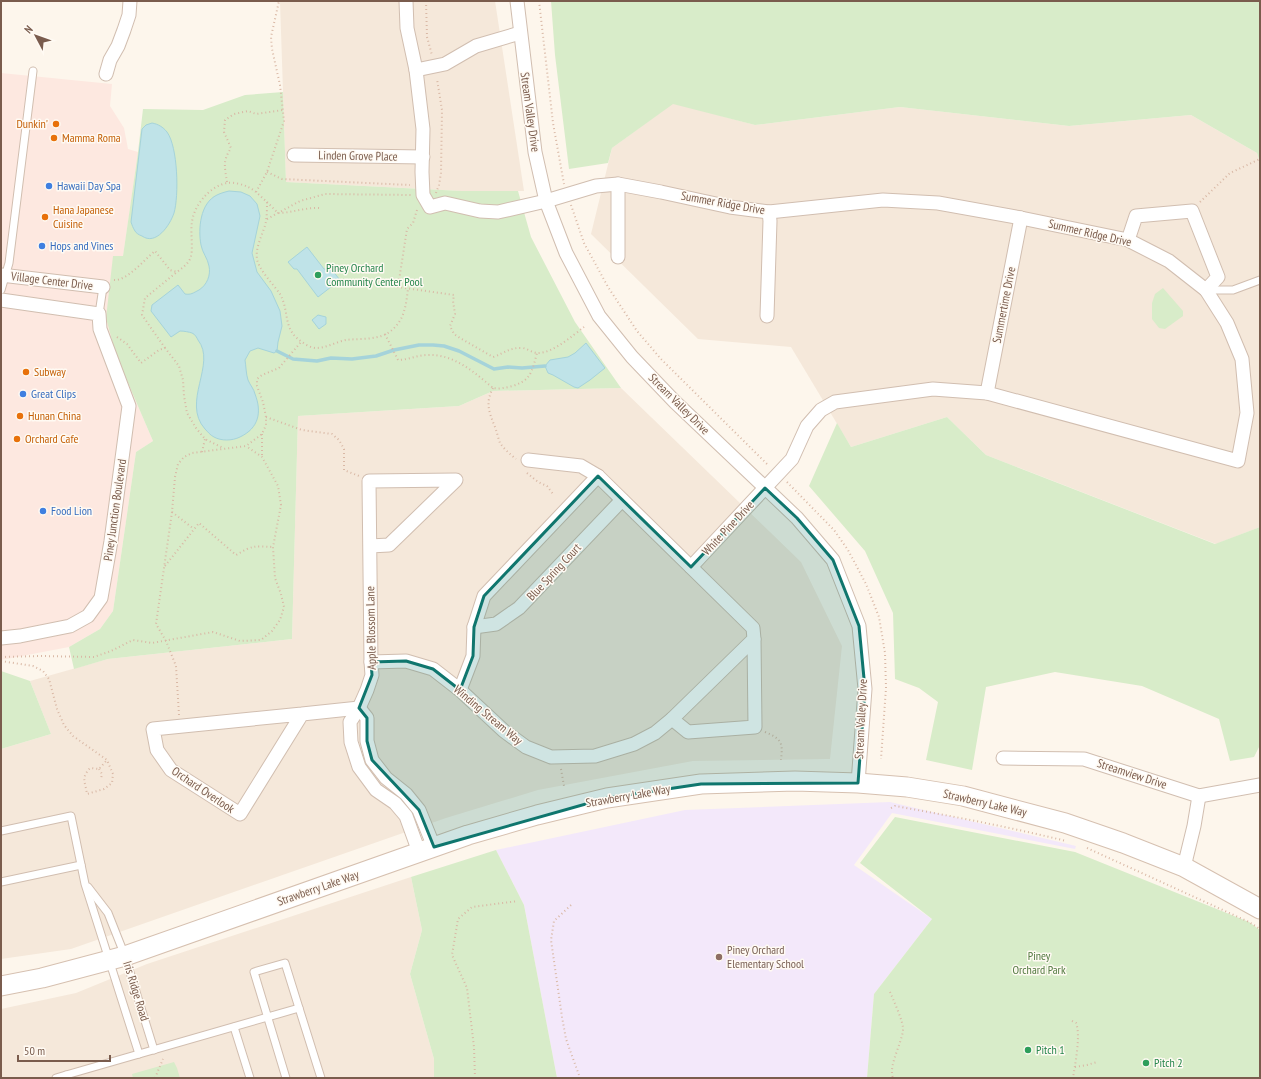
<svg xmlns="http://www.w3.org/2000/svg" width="1261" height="1079" viewBox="0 0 1261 1079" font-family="'PT Sans Narrow',sans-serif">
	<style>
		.residential { fill: #f5e8da }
		.commercial { fill: #fde8e0 }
		.education { fill: #f3e8fa }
		.green { fill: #d8ecc9 }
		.water { fill: #bfe3e8; stroke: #a5d3da }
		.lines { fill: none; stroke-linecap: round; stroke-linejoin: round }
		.stream { stroke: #a5d3da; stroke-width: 3.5 }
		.lane-casing { stroke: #d1beb0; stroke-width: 9 }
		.street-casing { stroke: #d1beb0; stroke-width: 15 }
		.secondary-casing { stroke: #d6c0b0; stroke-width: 21 }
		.path { stroke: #d9b8a5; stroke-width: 2; stroke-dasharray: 1 3; stroke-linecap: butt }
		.lane { stroke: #fff; stroke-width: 7 }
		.street { stroke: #fff; stroke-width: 13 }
		.secondary { stroke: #fff; stroke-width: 19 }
		.marked { fill: #0f766e; fill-opacity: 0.2; stroke: #0f766e; stroke-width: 3; stroke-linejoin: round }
		.food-dot { fill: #e8710a; stroke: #fffaf3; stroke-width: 1.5 }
		.shop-dot { fill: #3f7fe0; stroke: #fffaf3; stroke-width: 1.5 }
		.leisure-dot { fill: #2e9e5b; stroke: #fffaf3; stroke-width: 1.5 }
		.education-dot { fill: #8d6e63; stroke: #fffaf3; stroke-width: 1.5 }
		.labels { text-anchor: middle; stroke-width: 3; stroke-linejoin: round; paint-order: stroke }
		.street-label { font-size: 12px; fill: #7a5c4d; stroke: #fffaf3 }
		.food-label { font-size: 12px; fill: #c56008; stroke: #fffaf3; text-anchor: start }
		.shop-label { font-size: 12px; fill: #366cbe; stroke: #fffaf3; text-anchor: start }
		.leisure-label { font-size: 12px; fill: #27864d; stroke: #fffaf3; text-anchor: start }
		.education-label { font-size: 12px; fill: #785e54; stroke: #fffaf3; text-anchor: start }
		.park-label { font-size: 12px; fill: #537a41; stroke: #fffaf3 }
	</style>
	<rect width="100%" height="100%" fill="#fdf6ec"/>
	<g class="residential">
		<polygon points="280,1 495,1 524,191 462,191 286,182"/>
		<polygon points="673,103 755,125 900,107 1069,126 1191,115 1257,153 1260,162 1260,527 1216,544 986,455 947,417 851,447 791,347 698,339 591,234 612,148"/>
		<polygon points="621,388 801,562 842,646 830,759 693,761 538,790 446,818 71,949 1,959 1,749 51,734 30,681 108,659 292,639 298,416 459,406 493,391"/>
		<polygon points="411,877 422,930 410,974 434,1059 434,1078 1,1078 1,1009 76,993 147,964"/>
	</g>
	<polygon class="commercial" points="1,73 112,84 110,106 124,128 128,149 138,152 123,257 113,256 116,355 153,441 136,452 113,611 100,629 69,647 1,660"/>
	<polygon class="education" points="890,802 1076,846 1075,849 892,813 854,865 932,919 874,994 867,1078 557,1078 524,905 496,850 685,810"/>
	<g class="green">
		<polygon points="551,1 1260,1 1260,162 1257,153 1191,115 1069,126 900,107 755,125 673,104 612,148 608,163 569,169 555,55"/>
		<polygon points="283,92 286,182 462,191 518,191 531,237 575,322 621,388 493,391 459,406 298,416 292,639 108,659 74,669 69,647 100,629 113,611 136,452 153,441 116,355 106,318 113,256 123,256 138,152 143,109 203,110 245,95"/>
		<polygon points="1163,288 1183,311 1183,316 1165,329 1159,328 1152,319 1152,303 1155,294"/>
		<polygon points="947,417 986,455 1215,544 1260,527 1260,745 1254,757 1230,761 1219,719 1142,686 1055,672 986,687 972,770 926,760 938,702 919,688 895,679 893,613 865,551 809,486 837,423 851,447"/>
		<polygon points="1,671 30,681 51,734 1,749"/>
		<polygon points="895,817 1075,852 1249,922 1260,930 1260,1078 867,1078 874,994 932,919 860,863"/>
		<polygon points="496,850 524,905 557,1078 434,1078 434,1059 410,974 422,930 411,877"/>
		<polygon points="174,1062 177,1068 180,1078 133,1078 132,1074"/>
	</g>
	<g class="water">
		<path d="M152 123C158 124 163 127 167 132 178 147 179 196 174 213 170 225 156 246 142 236 139 235 136 233 135 231 133 228 132 225 131 222L142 129 146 125Z"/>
		<path d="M229 191 241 192 250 196 257 204 260 216 252 253 257 272 271 291 280 311 282 326 278 342 277 351 274 353 258 348 250 351 245 360C246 366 246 374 248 380 250 385 254 389 255 394 262 412 259 428 240 437 232 441 221 441 214 437 210 435 208 432 205 429 181 402 217 364 198 340 197 338 195 334 192 333 189 332 184 331 180 331L171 337 151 311 152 305 178 285 185 294C191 295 193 293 199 290 207 285 211 275 209 266 208 259 202 252 201 245 198 229 200 203 217 195 221 193 225 192 229 191Z"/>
		<polygon points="307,247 324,269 332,270 340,280 318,297 297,269 294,269 288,262"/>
		<polygon points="318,315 326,317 326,324 319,329 312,320"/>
		<polygon points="586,343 605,368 590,380 578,388 574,387 553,375 548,373 545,366 550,360 568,357 575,353"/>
	</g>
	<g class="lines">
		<polyline class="stream" points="277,351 293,359 317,361 331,358 352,359 376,356 394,350 419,345 433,345 444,346 459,351 494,369 508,367 522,368 545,366"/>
		<defs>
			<g id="lane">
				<polyline points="1,290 9,263 33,71"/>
				<polyline points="1207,290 1233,290 1260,280"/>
				<polyline points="99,314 103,287"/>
				<polyline points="1,831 71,816 85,884 139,1054"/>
				<polyline points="1,882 81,865"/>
				<polyline points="88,887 108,913 125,956 154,1050"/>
				<polyline points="234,1027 250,1078"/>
				<polyline points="56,1078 66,1075"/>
				<polyline points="67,1078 66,1075 299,1008 321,1078"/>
				<polyline points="286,1078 254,972 285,963 299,1008"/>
			</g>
			<g id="street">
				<polyline points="406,1 407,28 416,70 423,129 422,172 423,195 430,207 445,203 480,211 498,212 546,201 596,186 618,184 661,192 730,207 769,212 883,200 938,203 1021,218 1128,240 1169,261 1206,290 1227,323 1242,359 1247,413 1238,461 987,393 933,389 835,402 821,410 807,426 792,459 691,567"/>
				<polyline points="517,1 535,152 546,201 566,253 599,316 632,357 675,402 797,518 833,560 859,626 865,689 858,783"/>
				<polyline points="416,70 445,64 476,46 520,33"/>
				<polyline points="106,74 110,60 118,46 124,30 129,15 130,1"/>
				<polyline points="294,155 423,157"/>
				<polyline points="1128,240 1136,216 1192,211 1218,277 1206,290"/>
				<polyline points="618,257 618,184"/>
				<polyline points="1,275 103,287"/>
				<polyline points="1,300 99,314 100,329 129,406 111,541 101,598 88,616 70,626 20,636 1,638"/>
				<polyline points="767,316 770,221 769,212"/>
				<polyline points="987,393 1021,218"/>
				<polyline points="370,546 389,545 456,480 369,481 371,662 372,675 367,690 359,708 350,722 351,742 359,767 376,790 395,803 406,816 419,852"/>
				<polyline points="474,627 496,624 519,608 622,500"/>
				<polyline points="371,662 406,661 433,669 460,690 504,731 526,747 551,757 595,756 634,744 655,733 672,719 754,639 753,628 598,476 581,466 528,460"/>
				<polyline points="460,690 473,656 474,627 484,596 598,476"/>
				<polyline points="359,708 367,718 367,741 372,760 386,778 406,794 419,810 434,847"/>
				<polyline points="302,714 153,729 157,750 171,770 240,814 302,714 359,708"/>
				<polyline points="672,719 688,732 755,727 754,639"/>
				<polyline points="1003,758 1084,759 1199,796 1260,785"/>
				<polyline points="1184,867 1194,826 1199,796"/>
			</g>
			<polyline id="secondary" points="1,986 42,978 125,956 468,835 537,815 607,798 701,784 795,781 858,783 907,787 963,796 1065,823 1123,843 1184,867 1260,909"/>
		</defs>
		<use href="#lane" class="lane-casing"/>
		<use href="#street" class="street-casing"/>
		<use href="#secondary" class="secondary-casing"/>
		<g class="path">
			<polyline points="426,1 427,37 432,55"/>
			<polyline points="539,1 553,123 564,184"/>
			<polyline points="267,172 282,179 410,185"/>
			<path d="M227 182C225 167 222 162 231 148L224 132 225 120 234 114 248 111 256 114 283 110"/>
			<polyline points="256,192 267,172 284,121 280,85 272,49 271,37 279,1"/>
			<polyline points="436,193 439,185 441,173 442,110 437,79"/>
			<path d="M267 202 278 213C292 213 306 207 321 208"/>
			<polyline points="1200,202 1230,173 1260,159"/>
			<polyline points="571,205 584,243 608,287 637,331 661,359 769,466"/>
			<path d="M417 210 413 223 407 229 398 287 454 295 453 301 455 314 450 326 454 334 460 338 493 357C505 353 510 347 523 348 528 349 533 353 538 353 553 353 572 336 584 327"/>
			<polyline points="267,219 300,201 325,194 411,195"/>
			<path d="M114 280C127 281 145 259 155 251L170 270 177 272C182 268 187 265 190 259 194 250 190 233 192 222 194 205 210 186 227 183 233 182 242 184 248 187 255 190 261 197 267 202 267 208 267 215 266 221 264 233 255 246 257 259 259 270 273 284 280 294 290 312 282 329 302 342 306 345 312 348 316 348 326 348 336 342 346 340 361 338 379 341 392 330 405 319 406 304 408 289"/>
			<path d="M385 334 398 360C408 360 417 355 428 355 454 354 474 372 493 388 502 390 522 385 528 377 533 371 535 360 537 353"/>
			<polyline points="117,337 127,344 141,363 159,350 165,348 179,366 183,380 184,396 187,413 196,428 205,439 223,448"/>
			<polyline points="165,348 142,315 145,298 177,272"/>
			<path d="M493 388C485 403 489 412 495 427 497 432 498 438 500 443 504 449 510 454 516 459"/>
			<polyline points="266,417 302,430 332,434 339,440 344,449 344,470 359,476"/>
			<polyline points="262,434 262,457"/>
			<polyline points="202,452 205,439"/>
			<polyline points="527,473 538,482 547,486 553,494"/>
			<polyline points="787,482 834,530 848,550 866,584 879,617 885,653 886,688 881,759"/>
			<polyline points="172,512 194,529"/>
			<path d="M165 566 199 523 236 555C253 545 254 546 273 547"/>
			<polyline points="1,657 40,656 94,657 111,651 133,640 152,643 213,632 240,641 261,640 272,631 280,620 284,607 281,594 275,578 273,547 281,505 278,486 262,457 246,446"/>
			<path d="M1 661 33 666 43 671 49 679 57 709 64 725 73 736 107 760 113 774 112 783 104 789 87 794C85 781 81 778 90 768L99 769 107 760"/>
			<polyline points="179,715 176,666 166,641 156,624 172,512 175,477 178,464 184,457 192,453 246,446 262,434 266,425 266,417 263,402 257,386 257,379 262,375 279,368 301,342"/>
			<path d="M765 732C782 739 783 743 781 760"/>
			<polyline points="99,769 102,774 101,779"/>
			<polyline points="561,769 564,786"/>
			<path d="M891 808 895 806C952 816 1009 827 1066 841"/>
			<polyline points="1087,848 1249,922 1260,929"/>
			<polyline points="571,905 554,921 551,940 562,1017 566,1039 580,1078"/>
			<path d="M890 992C893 999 904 1023 903 1030 902 1043 888 1066 893 1078"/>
			<path d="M1072 1021 1076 1023C1081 1035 1075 1065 1073 1078"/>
			<polyline points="1075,1067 1087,1065 1097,1062"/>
			<polyline points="155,1078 163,1059"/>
			<polyline points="475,1078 474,1047 467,988 452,955 458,919 472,907 518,901"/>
		</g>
		<use href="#lane" class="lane"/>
		<use href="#street" class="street"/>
		<use href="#secondary" class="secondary"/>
	</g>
	<path class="marked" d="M598 476 691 567 765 488 797 518 833 560 859 626 865 689 858 783 701 784 607 798 434 847 419 810 372 760 367 741V718L359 708 372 675 371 662 406 661 433 669 460 690 473 656 474 627 484 596Z"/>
	<g class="food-dot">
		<circle cx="56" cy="124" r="4"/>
		<circle cx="54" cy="138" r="4"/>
		<circle cx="45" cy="217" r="4"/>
		<circle cx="26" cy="372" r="4"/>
		<circle cx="20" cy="416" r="4"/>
		<circle cx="17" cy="439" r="4"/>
	</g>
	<g class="shop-dot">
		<circle cx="49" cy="186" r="4"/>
		<circle cx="42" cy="246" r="4"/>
		<circle cx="23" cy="394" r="4"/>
		<circle cx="43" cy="511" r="4"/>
	</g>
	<g class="leisure-dot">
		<circle cx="318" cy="275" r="4"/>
		<circle cx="1028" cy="1050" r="4"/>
		<circle cx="1146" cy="1063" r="4"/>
	</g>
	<circle class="education-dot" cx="719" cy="957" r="4"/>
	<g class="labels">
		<g class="street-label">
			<text transform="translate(530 112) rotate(82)" y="4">Stream Valley Drive</text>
			<text transform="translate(358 156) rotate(1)" y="4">Linden Grove Place</text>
			<text transform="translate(723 203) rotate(10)" y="4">Summer Ridge Drive</text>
			<text transform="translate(1090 233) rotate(13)" y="4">Summer Ridge Drive</text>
			<text transform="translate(52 281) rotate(7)" y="4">Village Center Drive</text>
			<text transform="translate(1004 305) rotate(-79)" y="4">Summertime Drive</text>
			<text transform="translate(679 404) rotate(45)" y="4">Stream Valley Drive</text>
			<text transform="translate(115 510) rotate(-82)" y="4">Piney Junction Boulevard</text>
			<text transform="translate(728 528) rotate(-47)" y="4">White Pine Drive</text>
			<text transform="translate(554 572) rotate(-47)" y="4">Blue Spring Court</text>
			<text transform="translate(371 628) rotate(-91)" y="4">Apple Blossom Lane</text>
			<text transform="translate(488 715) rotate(40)" y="4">Winding Stream Way</text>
			<text transform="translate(861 719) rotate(-87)" y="4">Stream Valley Drive</text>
			<text transform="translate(1132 774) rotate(18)" y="4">Streamview Drive</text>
			<text transform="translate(203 790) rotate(34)" y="4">Orchard Overlook</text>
			<text transform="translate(628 796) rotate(-10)" y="4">Strawberry Lake Way</text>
			<text transform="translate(985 803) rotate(13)" y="4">Strawberry Lake Way</text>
			<text transform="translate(318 888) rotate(-19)" y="4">Strawberry Lake Way</text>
			<text transform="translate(136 991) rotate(73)" y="4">Iris Ridge Road</text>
		</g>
		<g class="food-label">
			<text x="48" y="128" text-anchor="end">Dunkin'</text>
			<text x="62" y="142">Mamma Roma</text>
			<text x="53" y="214">Hana Japanese<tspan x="53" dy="14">Cuisine</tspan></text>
			<text x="34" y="376">Subway</text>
			<text x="28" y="420">Hunan China</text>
			<text x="25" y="443">Orchard Cafe</text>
		</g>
		<g class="shop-label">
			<text x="57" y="190">Hawaii Day Spa</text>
			<text x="50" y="250">Hops and Vines</text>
			<text x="31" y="398">Great Clips</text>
			<text x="51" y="515">Food Lion</text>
		</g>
		<g class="leisure-label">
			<text x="326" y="272">Piney Orchard<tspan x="326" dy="14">Community Center Pool</tspan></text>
			<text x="1036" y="1054">Pitch 1</text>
			<text x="1154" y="1067">Pitch 2</text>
		</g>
		<g class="education-label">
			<text x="727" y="954">Piney Orchard<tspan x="727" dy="14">Elementary School</tspan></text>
		</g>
		<g class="park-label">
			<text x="1039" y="960">Piney<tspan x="1039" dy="14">Orchard Park</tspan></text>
		</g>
	</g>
	<rect width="1261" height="1079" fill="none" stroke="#7a5c4d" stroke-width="4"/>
	<g transform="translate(36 36) rotate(311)" stroke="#fffaf3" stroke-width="3" paint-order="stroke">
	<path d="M0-3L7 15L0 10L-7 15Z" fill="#7a5c4d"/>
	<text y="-6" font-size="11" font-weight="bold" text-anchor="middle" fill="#7a5c4d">N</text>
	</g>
	<path d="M18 1055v6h92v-6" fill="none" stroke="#7a5c4d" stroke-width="2"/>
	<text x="24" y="1055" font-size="12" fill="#7a5c4d" stroke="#fffaf3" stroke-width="3" paint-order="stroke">50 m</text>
</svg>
